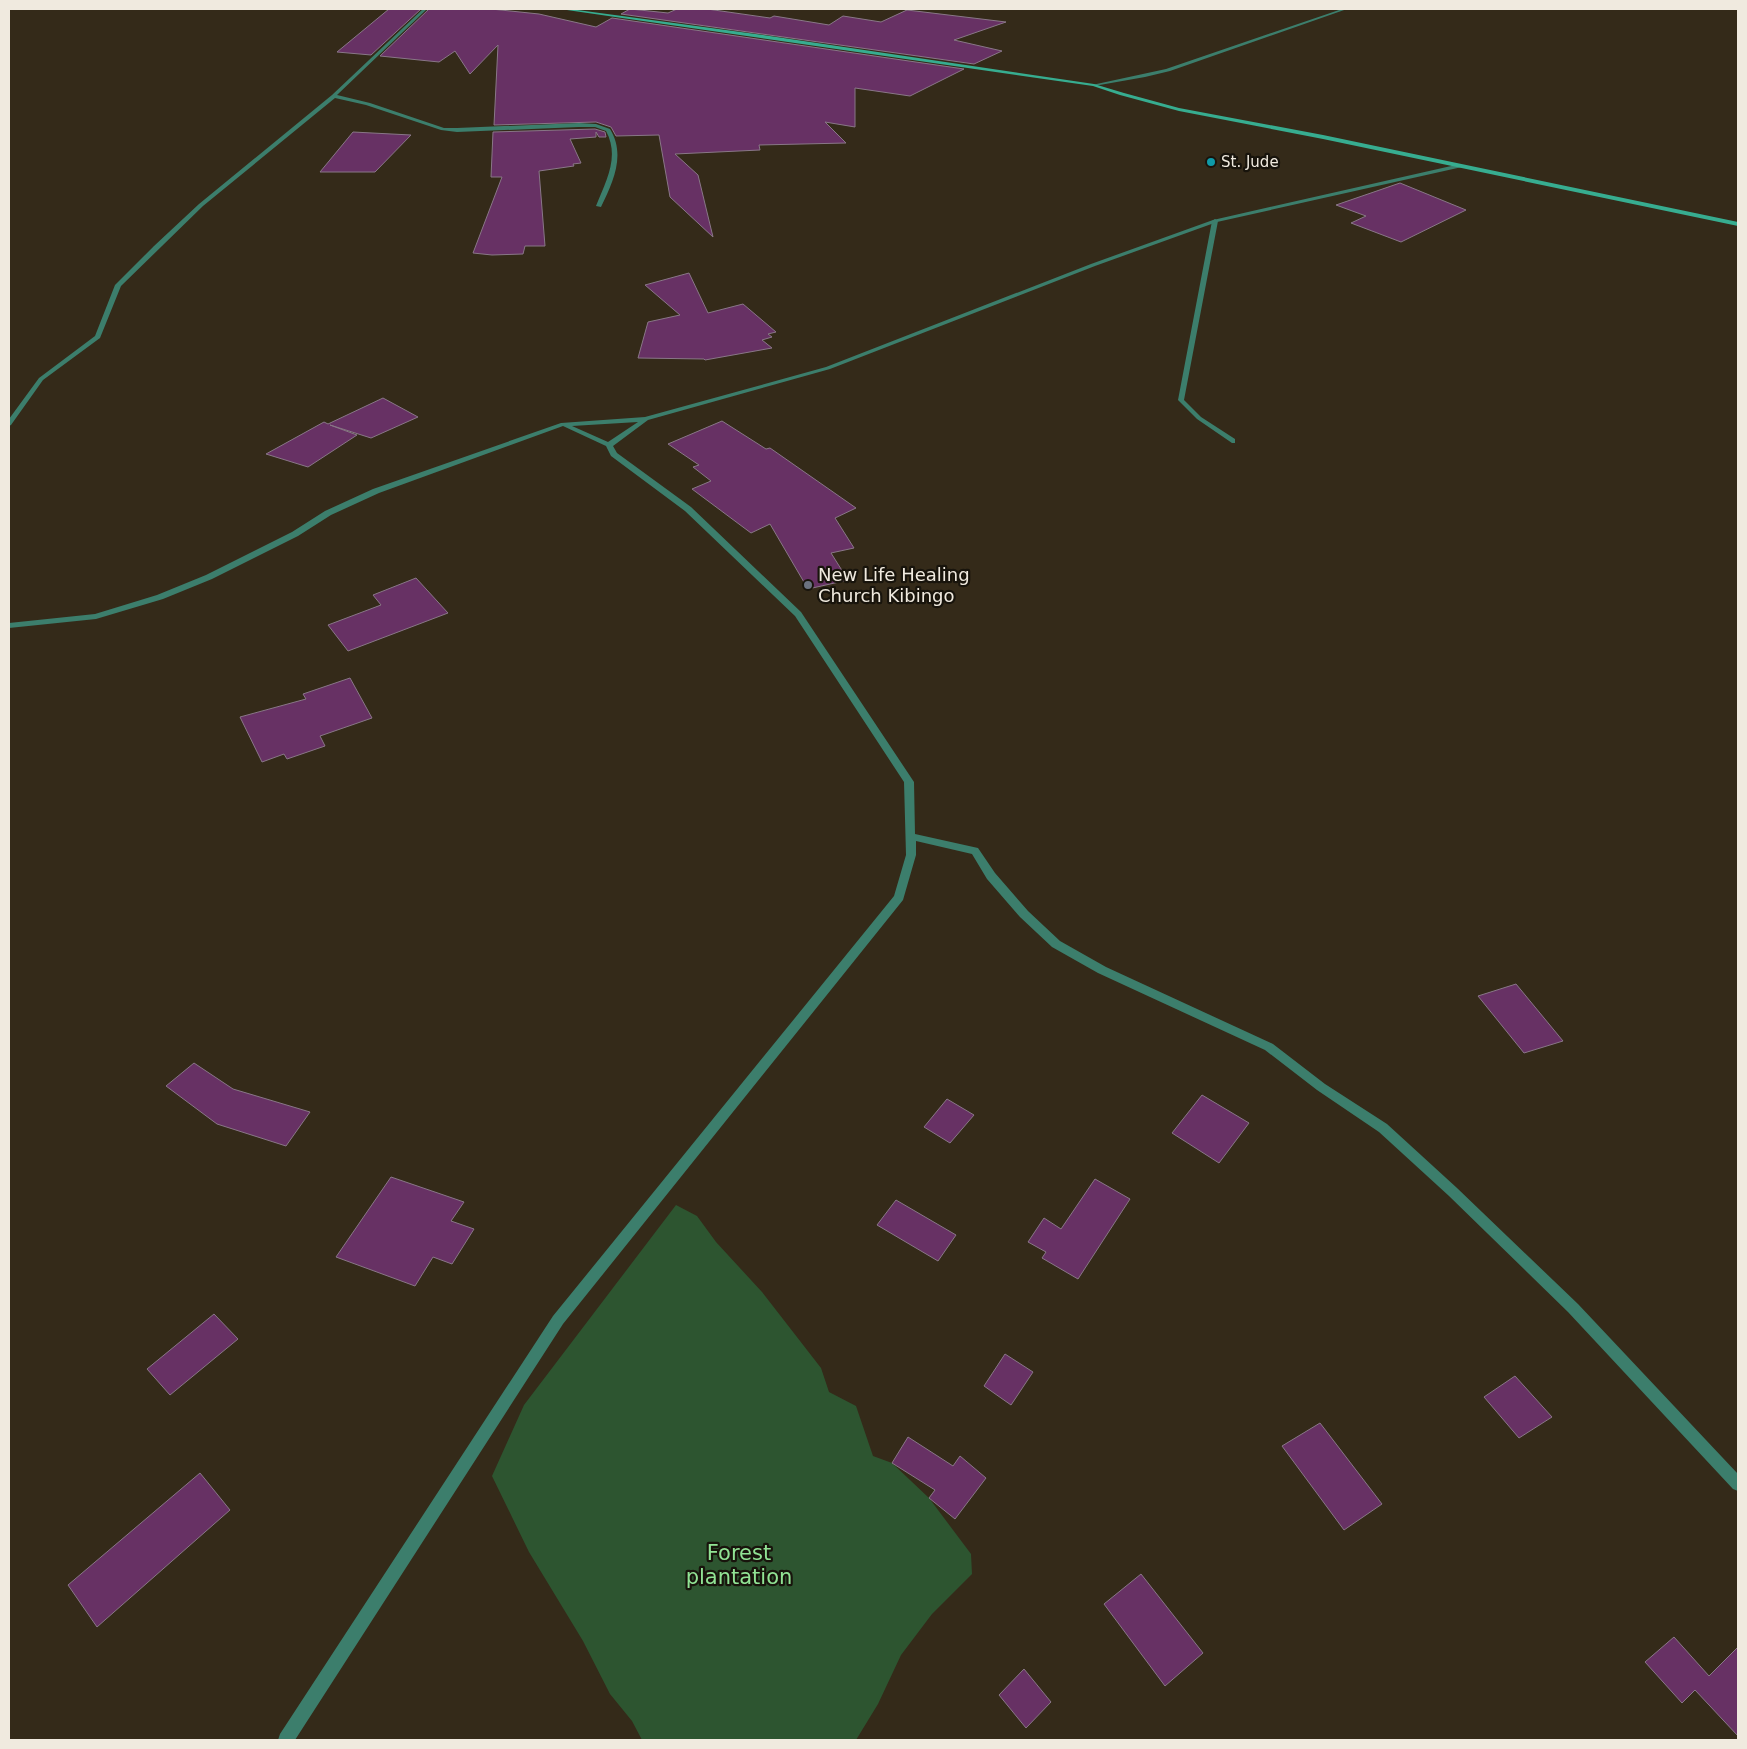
<svg xmlns="http://www.w3.org/2000/svg" width="1747" height="1749" viewBox="0 0 1747 1749" font-family="'DejaVu Sans',sans-serif">
	<style>
		.green { fill: #2d5530 }
		.building { fill: #673164; stroke: #897787 }
		.lines { fill: none; stroke-linecap: round; stroke-linejoin: round }
		.lane { fill: #3c7e6c; fill-rule: evenodd }
		.street { fill: #3c7e6c; fill-rule: evenodd }
		.secondary { fill: #37ad90; fill-rule: evenodd }
		.culture-dot { fill: #0f9aa8; stroke: #18140c; stroke-width: 2 }
		.worship-dot { fill: #6b7280; stroke: #18140c; stroke-width: 2 }
		.labels { text-anchor: middle; stroke-width: 4.5; stroke-linejoin: round; paint-order: stroke }
		.far-poi-label { font-size: 15px; fill: #f0eadf; stroke: #18140c; text-anchor: start }
		.poi-label { font-size: 18px; fill: #f0eadf; stroke: #18140c; text-anchor: start }
		.near-park-label { font-size: 21px; fill: #91e394; stroke: #18140c }
	</style>
	<rect width="100%" height="100%" fill="#342a19"/>
	<polygon class="green" points="676,1205 697,1216 716,1242 762,1292 821,1368 829,1392 856,1406 873,1456 892,1463 929,1498 971,1554 972,1574 932,1614 901,1655 878,1704 856,1740 642,1740 632,1721 610,1694 583,1641 529,1552 492,1476 524,1405"/>
	<g class="building">
		<polygon points="389,9 421,9 371,55 337,52"/>
		<polygon points="429,9 491,9 539,14 596,27 612,18 964,69 910,96 855,88 855,127 825,122 846,143 759,145 760,150 675,154 698,175 713,237 670,197 659,135 616,136 611,127 596,122 494,125 498,45 470,74 455,51 439,62 380,56"/>
		<polygon points="630,9 668,13 677,9 707,9 770,18 774,16 829,25 843,16 881,22 907,10 1006,22 954,40 1002,51 974,64 621,14"/>
		<polygon points="595,129 605,132 606,137 599,137 596,132 596,137 570,139 581,163 573,164 574,166 539,171 545,246 525,246 523,254 492,255 473,253 502,177 491,177 493,132"/>
		<polygon points="353,132 411,135 375,172 320,172"/>
		<polygon points="1400,183 1466,210 1401,242 1351,223 1366,216 1336,205"/>
		<polygon points="689,273 708,313 743,304 776,332 768,334 772,337 762,340 772,348 705,360 704,359 638,358 648,322 680,315 645,285"/>
		<polygon points="383,398 418,417 371,438 330,425 357,435 308,467 266,454 324,422 328,424"/>
		<polygon points="722,421 766,449 770,448 856,508 835,518 854,548 831,553 848,580 808,589 770,524 751,533 692,489 711,481 693,467 699,465 668,444"/>
		<polygon points="416,578 448,613 348,651 328,625 381,605 373,595"/>
		<polygon points="350,678 372,718 320,736 325,746 287,759 284,754 262,762 240,717 306,699 303,694"/>
		<polygon points="1516,984 1563,1041 1524,1053 1478,996"/>
		<polygon points="194,1063 233,1089 310,1112 286,1146 217,1124 166,1086"/>
		<polygon points="1202,1095 1249,1123 1219,1163 1172,1133"/>
		<polygon points="947,1099 974,1115 950,1143 924,1127"/>
		<polygon points="391,1177 464,1202 451,1221 474,1229 452,1264 433,1257 415,1286 336,1257"/>
		<polygon points="1095,1179 1130,1199 1078,1279 1042,1258 1046,1252 1028,1242 1044,1218 1061,1229"/>
		<polygon points="896,1200 956,1235 938,1261 877,1225"/>
		<polygon points="214,1314 238,1339 170,1395 147,1369"/>
		<polygon points="1005,1354 1033,1372 1011,1405 984,1386"/>
		<polygon points="1515,1376 1552,1417 1519,1438 1484,1397"/>
		<polygon points="1320,1423 1382,1504 1344,1530 1282,1446"/>
		<polygon points="908,1437 953,1466 960,1456 986,1478 955,1519 929,1498 935,1490 892,1463"/>
		<polygon points="200,1473 230,1510 97,1627 68,1585"/>
		<polygon points="1141,1574 1203,1653 1165,1686 1104,1604"/>
		<polygon points="1674,1637 1709,1676 1738,1647 1738,1736 1695,1690 1682,1703 1645,1662"/>
		<polygon points="1024,1669 1051,1702 1026,1728 999,1695"/>
	</g>
	<g class="lines">
		<polygon class="lane" points="1215,219 1218,221 1184,400 1201,417 1235,439 1235,443 1232,443 1197,419 1178,400 1212,221"/>
		<g class="street">
			<path d="M423 9H427L337 95 370 103 444 128H457L579 123 596 124 610 129C626 155 613 182 601 207L596 206C606 181 620 157 606 131L595 127H579L457 132 441 130 366 105 335 98 203 206 121 286 100 338 43 380 11 425 9 426V419L39 378 95 336 115 285 154 246 199 204 332 95Z"/>
			<polygon points="1342,9 1347,9 1170,71 1145,77 1094,86 1092,85 1166,69"/>
			<path d="M1460 164 1462 165V167L1217 222 1095 266 830 369 648 420 613 446 617 453 691 507 801 612 914 782 915 834 978 848 995 873 1028 911 1060 941 1106 967 1273 1044 1325 1084 1387 1124 1457 1188 1578 1304 1738 1474V1491L1733 1489 1568 1312 1449 1196 1379 1132 1317 1090 1265 1050 1098 973 1052 947 1020 917 987 879 972 854 916 841V855L903 900 563 1324 295 1740H278L280 1734 553 1316 894 896 906 855 904 782 795 616 685 511 611 456 606 446 563 426 379 493 331 515 298 536 212 579 163 599 96 619 9 628V623L95 614 157 595 206 575 292 532 325 511 373 489 561 423 645 417 826 367 1091 264 1213 220ZM638 422 608 442 572 426Z"/>
		</g>
		<polygon class="secondary" points="560,9 570,9 763,35 1094,84 1124,93 1179,108 1323,135 1738,222 1738,226 1323,139 1179,111 1120,95 1093,86"/>
	</g>
	<circle class="culture-dot" cx="1211" cy="162" r="5"/>
	<circle class="worship-dot" cx="808" cy="585" r="5"/>
	<g class="labels">
		<g class="far-poi-label">
			<text x="1221" y="167">St. Jude</text>
		</g>
		<g class="poi-label">
			<text x="818" y="581">New Life Healing<tspan x="818" dy="21">Church Kibingo</tspan></text>
		</g>
		<g class="near-park-label">
			<text x="739" y="1560">Forest<tspan x="739" dy="24">plantation</tspan></text>
		</g>
	</g>
	<rect width="1747" height="1749" fill="none" stroke="#f0eadf" stroke-width="20"/>
</svg>
